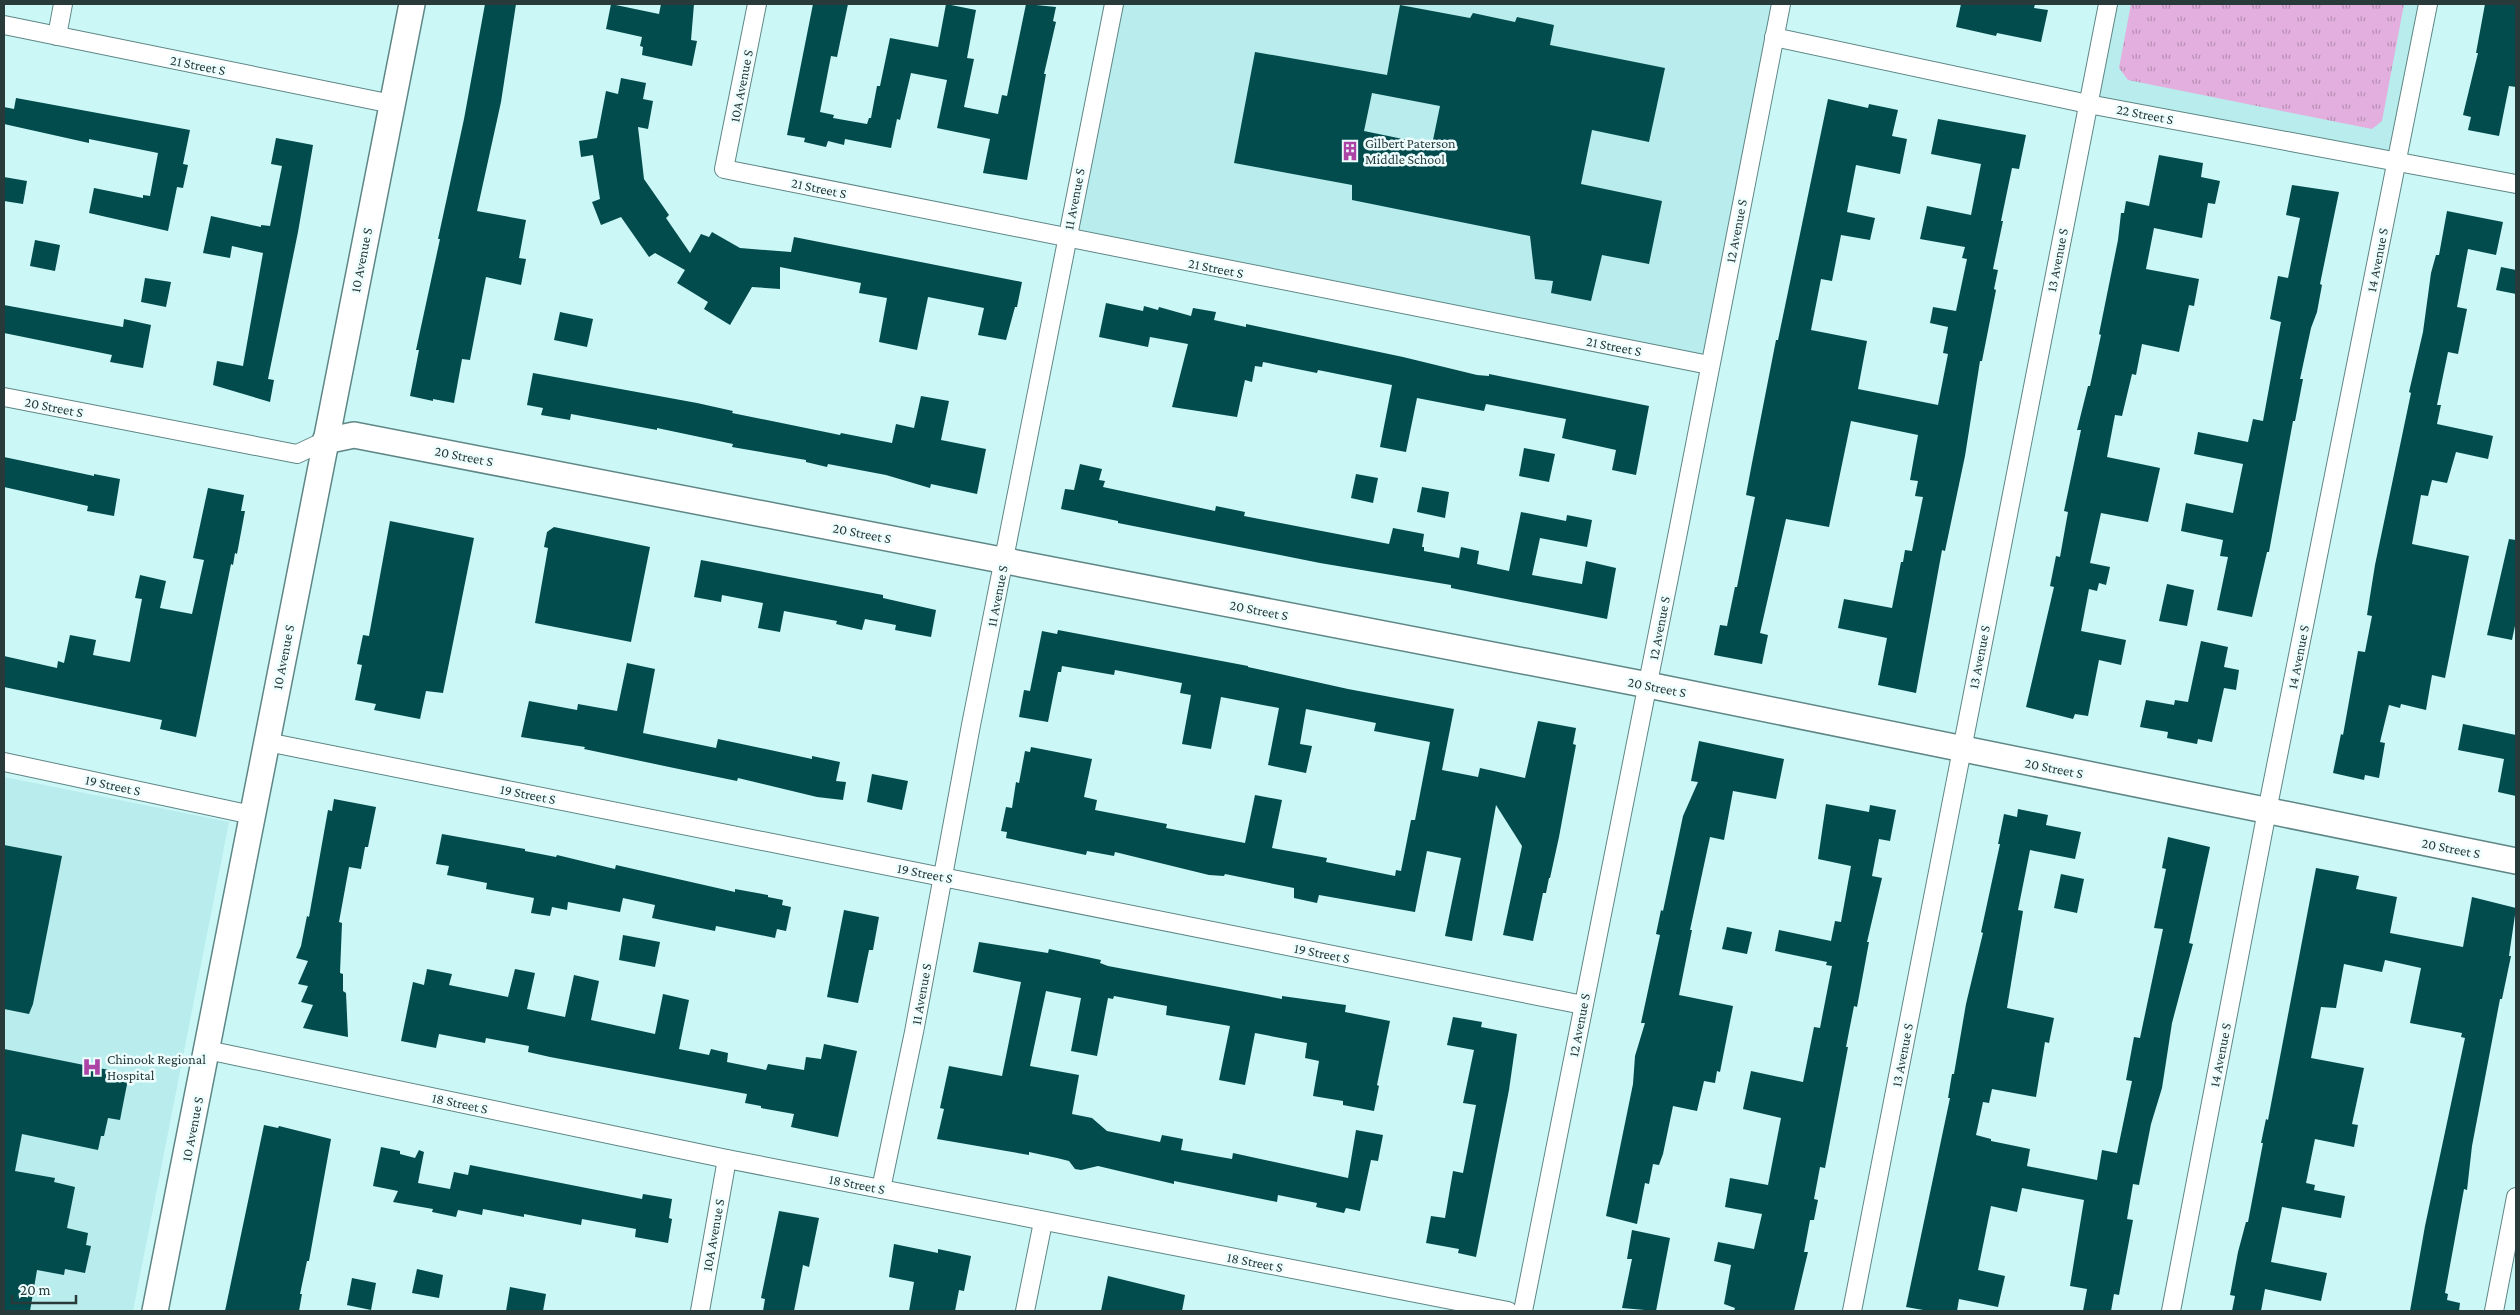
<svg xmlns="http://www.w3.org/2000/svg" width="2520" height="1315" viewBox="0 0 2520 1315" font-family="'Crimson Pro',serif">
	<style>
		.built { fill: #b8eced }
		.grass { fill: url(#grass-tufts) }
		.building { fill: #024c4e; fill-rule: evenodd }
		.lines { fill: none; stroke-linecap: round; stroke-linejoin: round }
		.street-casing { stroke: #5f8686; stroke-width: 20 }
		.secondary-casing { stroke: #5f8686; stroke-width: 28 }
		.street { stroke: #fff; stroke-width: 18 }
		.secondary { stroke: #fff; stroke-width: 25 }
		.labels { text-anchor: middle; stroke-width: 5; stroke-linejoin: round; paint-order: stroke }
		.street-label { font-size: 14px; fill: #293a3a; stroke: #eefefe }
		.poi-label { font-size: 14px; fill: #293a3a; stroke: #eefefe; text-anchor: start }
	</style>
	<defs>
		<pattern id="grass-tufts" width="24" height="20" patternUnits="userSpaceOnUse" patternTransform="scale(1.25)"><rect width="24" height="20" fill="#e3afde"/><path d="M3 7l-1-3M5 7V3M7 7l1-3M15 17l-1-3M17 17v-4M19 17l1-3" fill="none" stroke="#b88fb5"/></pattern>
	</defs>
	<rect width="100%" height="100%" fill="#ccf7f7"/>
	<g class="built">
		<polygon points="1114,4 1781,4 1709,365 1066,239"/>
		<polygon points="2108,4 2428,4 2397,161 2088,104"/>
		<polygon points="4,777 229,822 133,1311 4,1311"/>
	</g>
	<polygon class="grass" points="2131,4 2404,4 2382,121 2372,129 2128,80 2119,68"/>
	<g class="building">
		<polygon points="485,4 516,4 501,102 477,211 526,220 519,258 526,259 521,285 486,277 470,360 462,359 454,403 433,399 433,401 410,396 419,350 416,350 440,239 438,239 464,119"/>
		<polygon points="611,4 659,14 661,4 694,4 691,40 697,41 692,66 642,55 643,47 640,46 642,37 606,29"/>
		<polygon points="813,4 848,4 837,57 831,56 820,112 834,115 833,118 867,124 869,118 871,118 877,86 880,86 890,38 938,47 946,4 976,10 967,58 974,59 964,107 998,114 1002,95 1007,96 1026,4 1056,7 1053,21 1056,22 1044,74 1046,74 1027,180 983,173 990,139 937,128 947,80 911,73 900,120 897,119 891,148 845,139 844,145 828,141 826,147 804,142 805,138 787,135"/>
		<polygon points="1961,4 2035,4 2034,8 2048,10 2041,42 1997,33 1996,36 1956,27"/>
		<polygon points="2485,4 2516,4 2516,87 2509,86 2499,136 2468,130 2471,117 2463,115 2478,53 2476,53"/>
		<path d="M1400 5 1470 18 1473 13 1515 22 1517 17 1554 25 1550 45 1665 68 1649 142 1592 130 1581 184 1662 201 1649 264 1602 255 1591 301 1551 293 1553 281 1535 279 1530 236 1352 200V185L1234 163 1255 52 1387 75ZM1372 93 1440 106 1432 145 1364 131Z"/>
		<polygon points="621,78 646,83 643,99 653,101 648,129 638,127 644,179 669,215 666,218 690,253 701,234 709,237 712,232 740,248 791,252 794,237 1022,282 1017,307 1015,307 1006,340 978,335 984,308 928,297 917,350 879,342 887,298 859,293 861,283 780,267 780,289 752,287 730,325 704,309 708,302 677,283 685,270 655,253 649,257 621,217 601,225 592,202 600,199 593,155 581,157 579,141 597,138 606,91 618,94"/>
		<polygon points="16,98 190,130 183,164 188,165 183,188 177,187 168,231 89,213 94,188 143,198 143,195 150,196 158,153 89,139 89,143 4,124 4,107 14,109"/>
		<polygon points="1828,99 1868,108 1869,104 1898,110 1892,136 1907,139 1900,174 1856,165 1847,212 1875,218 1870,240 1841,235 1832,281 1821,279 1811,330 1867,341 1858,389 1938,405 1948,354 1943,353 1948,327 1930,323 1933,307 1956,311 1967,259 1962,258 1965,247 1920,239 1927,206 1971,215 1981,164 1931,154 1938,119 2026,135 2019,169 2012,168 2001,221 2003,221 1993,269 1998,270 1994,289 1996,290 1982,361 1980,361 1965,456 1945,551 1942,550 1916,693 1878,685 1887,638 1838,628 1844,599 1892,608 1901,562 1903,562 1905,550 1912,551 1923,497 1915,496 1918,481 1910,480 1918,435 1851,421 1829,527 1786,519 1760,633 1768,635 1762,664 1714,655 1720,625 1727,626 1735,587 1737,587 1755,497 1746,495 1752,463 1776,340 1778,340"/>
		<polygon points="276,138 313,145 298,232 268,379 274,380 270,402 213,385 217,361 243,366 263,253 232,246 230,258 203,253 211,216 261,227 261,225 270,226 282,166 271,164"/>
		<polygon points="2159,155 2203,163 2201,177 2220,181 2215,204 2208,203 2202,238 2154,228 2146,269 2199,279 2194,306 2189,305 2179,352 2142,344 2136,375 2132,374 2122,416 2115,415 2107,457 2160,468 2148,522 2101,513 2090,563 2110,567 2106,585 2099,583 2097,591 2089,589 2081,631 2126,640 2121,665 2099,660 2088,716 2075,714 2073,719 2026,707 2054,587 2050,586 2056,556 2060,557 2068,512 2064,511 2081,430 2077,430 2088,386 2090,386 2101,335 2099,334 2118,240 2121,213 2124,213 2126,201 2149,206"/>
		<polygon points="4,177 27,181 23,204 4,201"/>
		<polygon points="2292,185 2339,192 2320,284 2322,285 2317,312 2311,328 2300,379 2303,379 2295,421 2293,421 2269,552 2267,552 2252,617 2217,610 2228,557 2220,556 2223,540 2181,531 2186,503 2233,513 2243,464 2194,454 2198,432 2248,442 2253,419 2263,421 2281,322 2270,319 2278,276 2288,278 2300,218 2286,215"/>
		<polygon points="2447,211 2503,222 2496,255 2468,249 2457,307 2467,309 2458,354 2448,352 2437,405 2441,405 2437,424 2493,436 2488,459 2456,452 2447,483 2432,480 2428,496 2421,495 2412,544 2469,556 2445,678 2432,675 2426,710 2401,704 2400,708 2389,705 2380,742 2385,743 2379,778 2365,775 2364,780 2333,773 2341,734 2343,735 2358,651 2365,652 2372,616 2367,615 2375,565 2411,393 2409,392 2423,332 2431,273 2436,255 2439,255"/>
		<polygon points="35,240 60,245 55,271 30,266"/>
		<polygon points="2501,267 2516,270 2516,294 2496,290"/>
		<polygon points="145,278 171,282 166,307 141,302"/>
		<polygon points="1106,303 1143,311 1144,306 1158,310 1159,307 1191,316 1193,308 1216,312 1214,320 1246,327 1246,324 1403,357 1477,375 1489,376 1489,374 1649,406 1636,475 1612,470 1616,450 1562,438 1566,419 1486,404 1484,411 1417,398 1406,452 1380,447 1392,385 1318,370 1317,373 1263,362 1262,367 1255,366 1252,382 1245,380 1237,417 1172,407 1188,344 1150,337 1148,347 1099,337"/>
		<polygon points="4,305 123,327 124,319 151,325 143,368 110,362 112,355 4,333"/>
		<polygon points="560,312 593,319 587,347 554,340"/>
		<polygon points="533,373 697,403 733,411 732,413 840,435 841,433 892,443 896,424 914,428 921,396 949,401 941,440 986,449 977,494 931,484 930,488 886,475 828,464 827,467 806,462 806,460 732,447 733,444 657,428 657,430 571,414 570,420 541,415 543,408 527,405"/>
		<polygon points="1524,448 1555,454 1549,482 1519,476"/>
		<polygon points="4,457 94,476 94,474 120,479 114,516 87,511 88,506 4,487"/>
		<polygon points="1080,464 1102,469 1099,480 1105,481 1103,487 1215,511 1216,506 1245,512 1244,516 1389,544 1393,528 1424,534 1422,547 1424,547 1424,551 1459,558 1461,547 1479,551 1477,564 1509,571 1521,512 1566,521 1567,515 1592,520 1587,547 1540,538 1532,575 1582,584 1586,561 1616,568 1607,619 1451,588 1451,585 1320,563 1118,523 1118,521 1061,509 1065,489 1074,490"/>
		<polygon points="1356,474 1378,478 1373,503 1351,498"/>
		<polygon points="1422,487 1449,492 1445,518 1417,512"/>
		<polygon points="208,488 244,495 241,511 245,511 237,554 235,553 233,565 231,564 196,737 160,729 162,720 4,687 4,656 57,668 58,661 64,663 70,635 96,640 93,655 130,662 142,599 135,598 140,575 166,581 160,608 192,614 204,560 193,558"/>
		<polygon points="390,521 474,538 443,693 426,691 420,719 374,710 376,704 355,700 362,665 357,664 363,635 369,636"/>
		<polygon points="554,527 650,547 631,642 535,623 548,548 544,547 547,532"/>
		<polygon points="2509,539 2516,540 2516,621 2512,640 2487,635"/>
		<polygon points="701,560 883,595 883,598 936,610 931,637 895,630 896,625 865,619 862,630 836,624 837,621 784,611 780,632 758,628 763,603 722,595 721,602 694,597"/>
		<polygon points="2167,584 2194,590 2187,626 2159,621"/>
		<polygon points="1058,630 1248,666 1248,667 1348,689 1454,709 1442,770 1478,777 1480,768 1525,778 1538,721 1576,728 1573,744 1576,745 1559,837 1550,878 1549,878 1546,893 1543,893 1533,941 1503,935 1522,846 1496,805 1472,941 1445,936 1461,858 1427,851 1415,912 1319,895 1317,903 1294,898 1294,888 1225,874 1224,876 1209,875 1115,852 1114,856 1087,851 1086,855 1006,838 1007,832 1001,831 1006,807 1012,808 1016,782 1019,783 1025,751 1030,752 1031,747 1092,759 1084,797 1097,800 1095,810 1167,824 1166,828 1245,843 1255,795 1282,800 1272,848 1327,858 1326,862 1395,876 1396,870 1401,871 1411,820 1415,820 1430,742 1374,731 1376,723 1306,709 1300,744 1312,746 1306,773 1268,765 1279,708 1221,697 1211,749 1182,744 1191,695 1180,693 1182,683 1115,670 1114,675 1062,666 1061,672 1058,672 1048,722 1019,717 1024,690 1030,691 1042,631 1057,634"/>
		<polygon points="2201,641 2228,647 2224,667 2239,670 2236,690 2224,688 2212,742 2198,739 2197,744 2167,738 2168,732 2140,727 2146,700 2174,705 2175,700 2188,702"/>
		<polygon points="627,663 655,669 643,733 716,748 718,739 812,759 812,756 840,762 836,781 846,782 843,800 817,797 738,778 737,781 674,768 584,749 585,747 521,737 529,701 577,710 578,704 617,711"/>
		<polygon points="2463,724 2516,735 2516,796 2498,792 2504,759 2458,750"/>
		<polygon points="1699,741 1784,759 1776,799 1733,791 1724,840 1710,837 1690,930 1692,930 1679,995 1733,1006 1720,1072 1717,1071 1715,1083 1704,1081 1697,1111 1673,1106 1663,1154 1659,1165 1653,1164 1649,1184 1645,1183 1637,1224 1606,1216 1633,1084 1635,1056 1645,1023 1641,1023 1660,935 1656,934 1661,910 1663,911 1683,816 1698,782 1691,781"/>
		<polygon points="872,774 908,781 902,810 867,802"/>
		<polygon points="334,799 376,807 368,847 365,847 361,869 349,867 339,922 342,923 340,973 343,974 343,991 346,993 348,1037 303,1028 313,1005 301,1002 308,986 298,984 308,961 296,958 301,946 307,916 309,917 328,810 332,811"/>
		<polygon points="1826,804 1869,812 1870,805 1896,810 1890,841 1879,839 1872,876 1882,878 1867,942 1869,942 1857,1007 1854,1006 1846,1047 1848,1047 1825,1168 1820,1167 1814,1199 1818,1200 1814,1220 1810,1220 1804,1252 1808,1252 1794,1311 1734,1311 1735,1308 1724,1304 1731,1265 1714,1261 1718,1242 1754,1249 1762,1214 1725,1207 1730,1178 1768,1185 1781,1118 1743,1109 1751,1071 1803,1082 1814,1027 1820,1028 1832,966 1826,965 1827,962 1775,951 1779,930 1831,941 1835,921 1841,922 1851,866 1818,859"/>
		<polygon points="2018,809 2048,815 2046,825 2081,832 2075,859 2030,850 2018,910 2023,911 2007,1008 2054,1018 2049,1043 2045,1042 2036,1097 1992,1089 1989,1103 1983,1102 1976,1135 1991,1139 1991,1141 2030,1149 2027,1166 2097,1180 2102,1150 2117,1153 2132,1081 2126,1080 2134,1037 2140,1038 2163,929 2154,928 2166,869 2162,868 2168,837 2210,847 2189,943 2193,944 2172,1023 2162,1088 2151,1124 2139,1185 2133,1184 2127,1219 2133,1220 2119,1295 2114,1294 2111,1311 2083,1311 2087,1289 2070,1286 2084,1200 2022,1188 2017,1212 1991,1206 1978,1270 2005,1276 1998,1307 1959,1299 1957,1311 1929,1311 1906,1307 1950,1098 1948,1098 1952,1074 1954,1074 1966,1004 1983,933 1981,932 2000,844 1998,844 2004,814 2017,817"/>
		<polygon points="442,834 525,849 525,851 556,857 557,855 615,869 616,865 735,892 735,889 768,895 768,897 783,900 782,905 791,907 786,931 777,929 775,938 716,926 715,931 652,918 655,905 623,898 620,912 568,902 567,910 552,907 550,916 531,913 534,898 486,889 487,883 447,875 449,866 436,864"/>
		<polygon points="4,845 62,856 33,1004 29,1014 4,1009"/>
		<polygon points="2316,868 2359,876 2356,889 2397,897 2390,933 2463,947 2472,897 2516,908 2509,956 2511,956 2502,999 2500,999 2472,1146 2467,1190 2464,1189 2445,1293 2448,1294 2447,1300 2460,1303 2459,1311 2410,1311 2425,1226 2465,1038 2461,1037 2462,1033 2410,1023 2421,968 2385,960 2382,972 2344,964 2336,1008 2321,1007 2311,1058 2364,1068 2352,1124 2358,1125 2354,1147 2315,1139 2306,1183 2315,1185 2314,1190 2345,1196 2341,1218 2282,1207 2271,1262 2327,1273 2321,1301 2265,1289 2261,1311 2232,1311 2235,1296 2230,1295 2238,1252 2246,1222 2248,1222 2263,1143 2261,1143 2266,1119 2268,1120"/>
		<polygon points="2061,874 2084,879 2077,913 2054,908"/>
		<polygon points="844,910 879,917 873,950 869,950 858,1003 827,997"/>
		<polygon points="1727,927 1752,932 1747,954 1722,949"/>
		<polygon points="623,935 660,942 655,967 619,960"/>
		<polygon points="979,942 1048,953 1049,949 1101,960 1100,963 1108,966 1282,999 1282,996 1346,1005 1345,1012 1390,1021 1377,1085 1379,1086 1374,1111 1343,1105 1343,1101 1313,1096 1319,1061 1305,1058 1307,1043 1255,1033 1245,1085 1219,1080 1230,1026 1166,1015 1167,1006 1114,996 1113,999 1108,998 1097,1056 1071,1051 1081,998 1046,991 1030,1066 1079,1075 1072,1114 1092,1118 1107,1131 1160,1142 1162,1135 1183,1139 1181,1150 1232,1159 1233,1153 1348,1178 1356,1130 1383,1135 1378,1161 1371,1160 1360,1211 1346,1208 1344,1213 1316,1207 1317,1203 1278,1195 1277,1202 1174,1181 1174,1184 1098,1166 1081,1170 1075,1169 1069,1161 1057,1158 1029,1152 1029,1155 937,1139 944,1109 940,1108 949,1066 1002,1076 1021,982 973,972"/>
		<polygon points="427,969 452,974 449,985 508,997 515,969 535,973 527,1009 565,1017 574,975 599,981 591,1020 655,1034 663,994 689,1000 679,1049 709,1055 711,1049 728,1053 727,1062 766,1070 768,1064 804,1070 806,1057 821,1059 824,1044 857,1051 838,1137 791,1127 794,1114 761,1108 761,1106 745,1103 747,1094 550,1057 528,1052 529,1046 486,1038 485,1043 439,1034 436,1048 401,1041 413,982 424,985"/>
		<polygon points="1453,1017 1482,1022 1481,1027 1517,1034 1509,1090 1476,1257 1458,1253 1459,1249 1426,1243 1431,1216 1445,1218 1453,1171 1463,1173 1476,1105 1463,1103 1474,1050 1447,1045"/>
		<polygon points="4,1049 129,1074 120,1120 108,1118 104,1136 101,1136 98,1150 22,1134 15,1171 55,1178 54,1182 75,1187 67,1228 88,1233 86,1245 91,1246 85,1273 65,1269 64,1275 37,1270 30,1311 4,1311"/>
		<polygon points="264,1125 278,1128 279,1126 331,1139 309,1261 307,1261 300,1294 302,1294 299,1311 225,1311"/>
		<polygon points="381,1147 400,1151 400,1154 415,1158 419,1150 424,1152 418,1183 450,1189 454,1172 468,1175 470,1165 642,1199 643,1194 672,1199 669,1218 672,1219 668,1243 635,1237 636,1229 582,1219 581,1225 524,1214 524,1217 483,1209 482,1215 458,1210 456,1217 432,1212 433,1209 393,1202 398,1191 373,1186"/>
		<polygon points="779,1211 819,1218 809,1267 803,1265 794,1311 763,1311 765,1299 761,1298"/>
		<polygon points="1632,1230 1670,1238 1656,1311 1622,1308 1632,1259 1627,1259"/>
		<polygon points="894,1244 938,1253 938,1249 971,1256 964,1291 959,1290 955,1311 909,1311 914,1282 889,1277"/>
		<polygon points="417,1269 443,1275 439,1298 412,1293"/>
		<polygon points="1108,1276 1185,1295 1182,1311 1101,1311"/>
		<polygon points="352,1278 376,1283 371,1310 347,1305"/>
		<polygon points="510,1287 546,1294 543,1311 506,1311"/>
	</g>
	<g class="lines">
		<defs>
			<g id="street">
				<polyline points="757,4 724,169 1709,365"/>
				<polyline points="4,25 392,104"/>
				<polyline points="57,36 63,4"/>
				<polyline points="1774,37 2088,104 2516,184"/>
				<polyline points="4,397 297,454 325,441"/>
				<polyline points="267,742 1583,1005"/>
				<polyline points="4,762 252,815"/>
				<polyline points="207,1050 727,1159 1508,1311"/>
				<polyline points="881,1189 914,1032 971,725 1114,4"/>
				<polyline points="700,1311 727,1159"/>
				<polyline points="1025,1311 1043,1222"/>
				<polyline points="1523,1311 1679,527 1781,4"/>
				<polyline points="1852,1311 2108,4"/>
				<polyline points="2171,1311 2267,811 2428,4"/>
				<polyline points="2494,1311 2516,1197"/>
			</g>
			<g id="secondary">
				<polyline points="325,441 354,435 1648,685 2516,861"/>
				<polyline points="155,1311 412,4"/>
			</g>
		</defs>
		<use href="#street" class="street-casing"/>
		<use href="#secondary" class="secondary-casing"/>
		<use href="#street" class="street"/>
		<use href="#secondary" class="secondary"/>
	</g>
	<defs>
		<symbol id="building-bare" viewBox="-9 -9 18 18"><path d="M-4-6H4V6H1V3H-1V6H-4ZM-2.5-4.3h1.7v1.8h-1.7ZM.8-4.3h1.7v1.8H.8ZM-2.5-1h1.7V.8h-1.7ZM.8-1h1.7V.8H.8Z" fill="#ac44a6" stroke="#eefefe" stroke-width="2.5" paint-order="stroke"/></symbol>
		<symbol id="hospital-bare" viewBox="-9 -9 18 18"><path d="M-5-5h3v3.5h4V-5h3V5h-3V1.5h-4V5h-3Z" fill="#ac44a6" stroke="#eefefe" stroke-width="2.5" paint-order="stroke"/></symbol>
	</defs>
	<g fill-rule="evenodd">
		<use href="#building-bare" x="1336" y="137" width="28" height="28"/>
		<use href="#hospital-bare" x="78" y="1053" width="28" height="28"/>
	</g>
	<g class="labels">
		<g class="street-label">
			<text transform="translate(198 65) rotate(11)" y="5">21 Street S</text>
			<text transform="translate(741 86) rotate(-79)" y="5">10A Avenue S</text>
			<text transform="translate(2145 114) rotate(11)" y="5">22 Street S</text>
			<text transform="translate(819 188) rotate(12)" y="5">21 Street S</text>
			<text transform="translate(1074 199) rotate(-79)" y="5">11 Avenue S</text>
			<text transform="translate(1736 231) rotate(-79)" y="5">12 Avenue S</text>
			<text transform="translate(361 260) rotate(-79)" y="5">10 Avenue S</text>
			<text transform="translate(2057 260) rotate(-79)" y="5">13 Avenue S</text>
			<text transform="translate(2377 260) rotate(-79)" y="5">14 Avenue S</text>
			<text transform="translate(1216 268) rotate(11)" y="5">21 Street S</text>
			<text transform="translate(1614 346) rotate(11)" y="5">21 Street S</text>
			<text transform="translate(54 407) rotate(11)" y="5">20 Street S</text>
			<text transform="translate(464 456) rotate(11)" y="5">20 Street S</text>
			<text transform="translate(862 533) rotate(11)" y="5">20 Street S</text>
			<text transform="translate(997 596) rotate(-79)" y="5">11 Avenue S</text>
			<text transform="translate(1259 610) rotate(11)" y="5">20 Street S</text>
			<text transform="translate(1659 628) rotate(-79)" y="5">12 Avenue S</text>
			<text transform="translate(283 657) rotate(-79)" y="5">10 Avenue S</text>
			<text transform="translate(1979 657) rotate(-79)" y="5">13 Avenue S</text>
			<text transform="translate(2298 657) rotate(-79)" y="5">14 Avenue S</text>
			<text transform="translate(1657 687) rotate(11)" y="5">20 Street S</text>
			<text transform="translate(2054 768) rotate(11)" y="5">20 Street S</text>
			<text transform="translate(113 785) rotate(12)" y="5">19 Street S</text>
			<text transform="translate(528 794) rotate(11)" y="5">19 Street S</text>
			<text transform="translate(2451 848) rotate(11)" y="5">20 Street S</text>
			<text transform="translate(925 873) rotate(11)" y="5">19 Street S</text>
			<text transform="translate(1322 953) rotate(11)" y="5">19 Street S</text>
			<text transform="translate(921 994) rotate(-80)" y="5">11 Avenue S</text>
			<text transform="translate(1579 1025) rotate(-79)" y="5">12 Avenue S</text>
			<text transform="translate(1902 1055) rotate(-79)" y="5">13 Avenue S</text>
			<text transform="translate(2220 1055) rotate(-79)" y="5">14 Avenue S</text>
			<text transform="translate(460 1103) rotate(12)" y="5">18 Street S</text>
			<text transform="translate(192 1129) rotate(-79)" y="5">10 Avenue S</text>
			<text transform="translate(857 1184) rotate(11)" y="5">18 Street S</text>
			<text transform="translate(713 1235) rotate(-80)" y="5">10A Avenue S</text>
			<text transform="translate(1255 1262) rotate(11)" y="5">18 Street S</text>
		</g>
		<g class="poi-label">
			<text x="1365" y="148">Gilbert Paterson<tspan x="1365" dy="16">Middle School</tspan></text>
			<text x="107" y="1064">Chinook Regional<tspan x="107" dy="16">Hospital</tspan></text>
		</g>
	</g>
	<rect width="2520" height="1315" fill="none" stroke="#293a3a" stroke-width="10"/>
	<path d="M12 1295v8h64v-8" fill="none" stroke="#293a3a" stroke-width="2.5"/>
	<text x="20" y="1295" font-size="15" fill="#293a3a" stroke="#eefefe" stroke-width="4" paint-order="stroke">20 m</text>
</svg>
